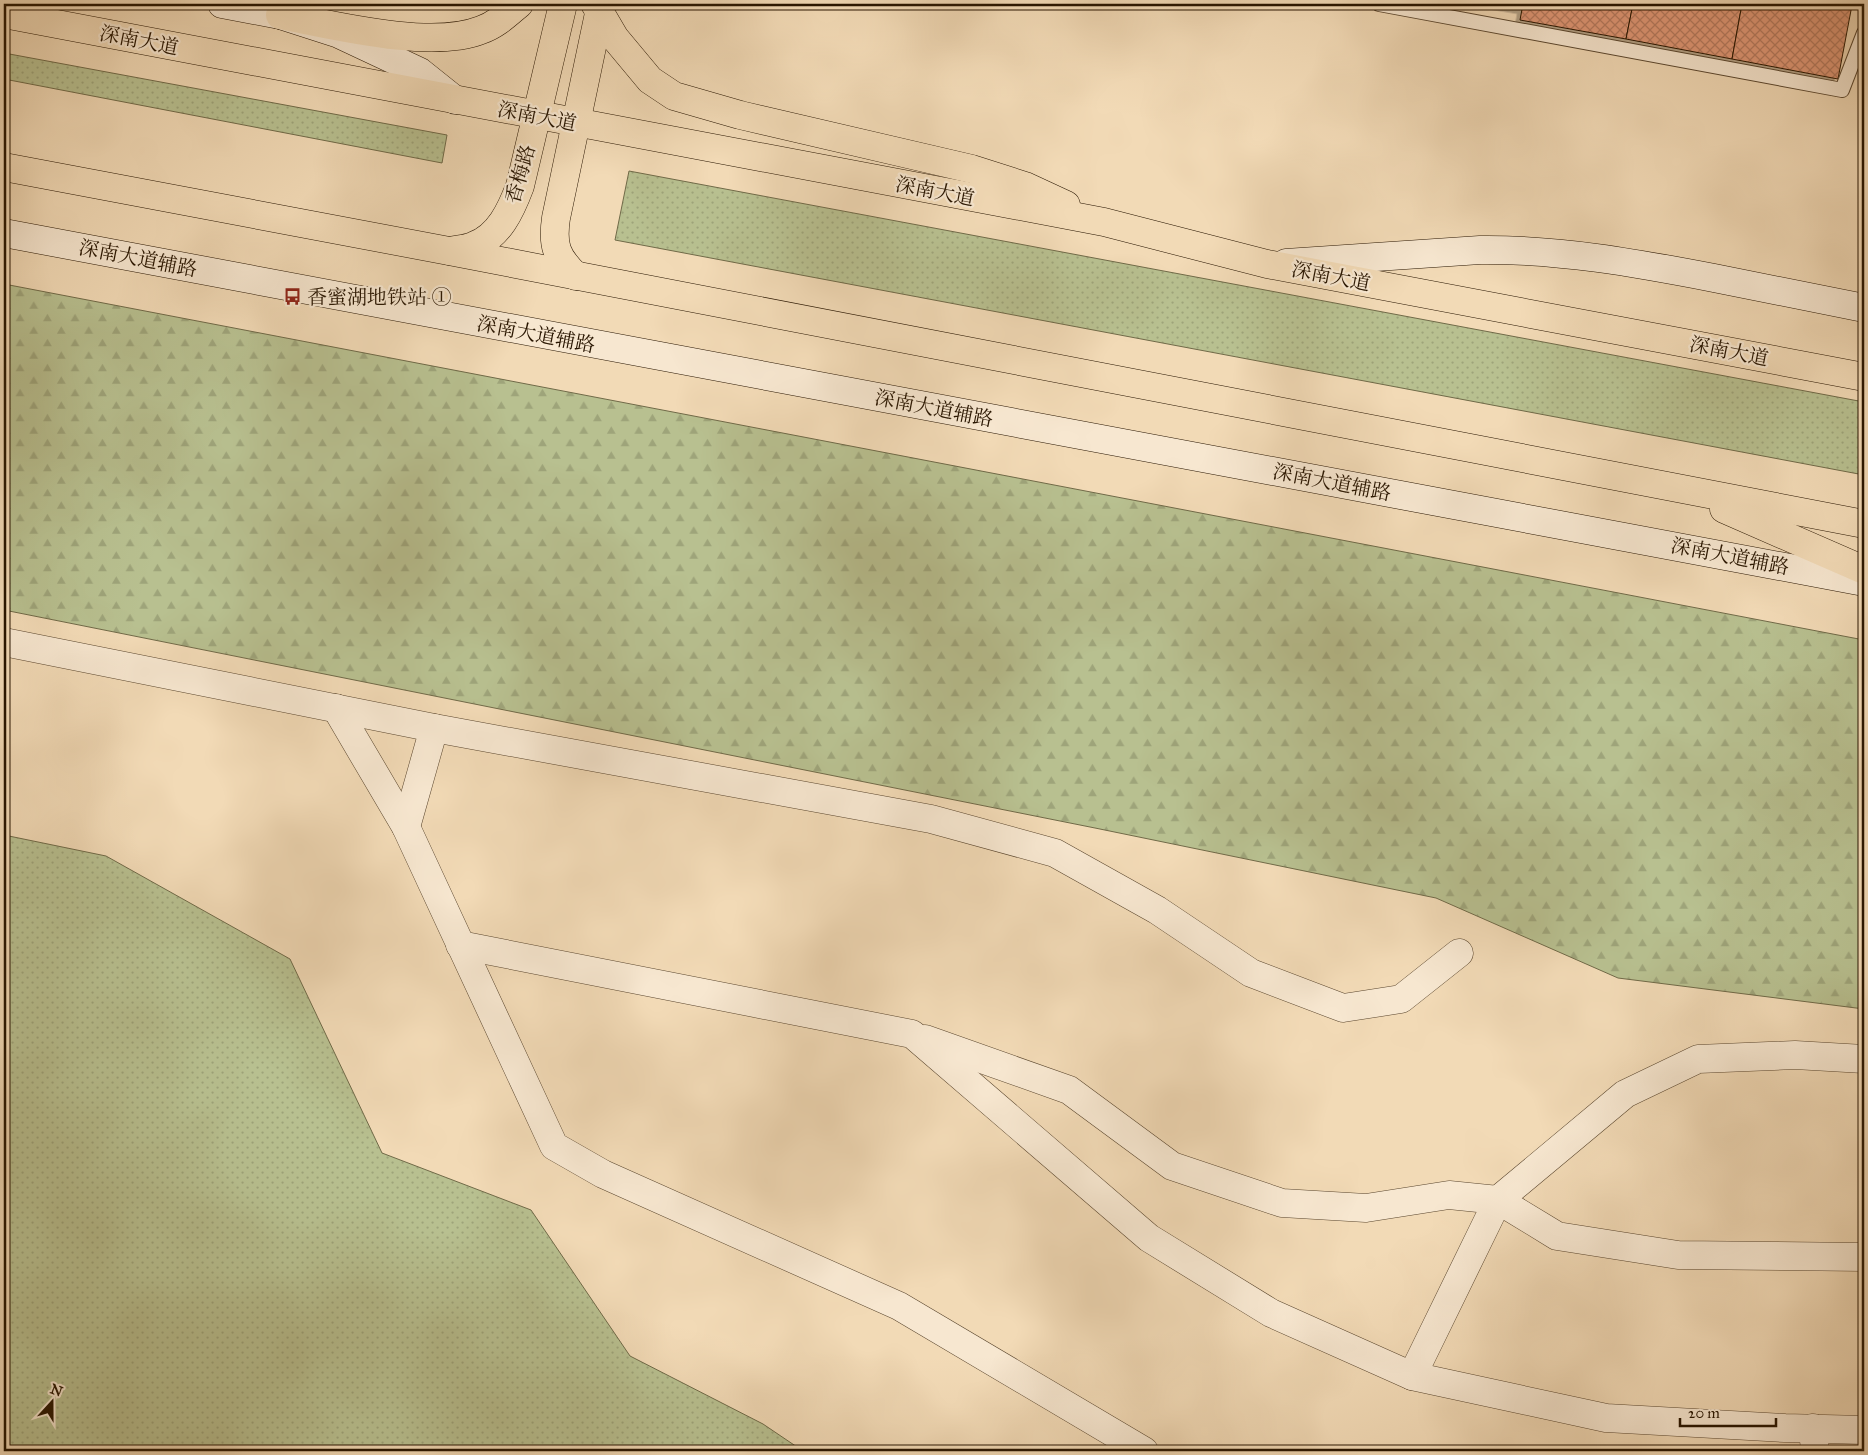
<svg xmlns="http://www.w3.org/2000/svg" width="1868" height="1455" viewBox="0 0 1868 1455" font-family="'IM FELL Great Primer','Noto Serif SC',serif">
	<style>
		.grass { fill: url(#grass-dots); stroke: #706a48 }
		.forest { fill: url(#forest-firs); stroke: #706a48 }
		.building { fill: url(#building-cross-hatch); stroke: #281500; filter: url(#shadow) }
		.lines { fill: none; stroke-linecap: round; stroke-linejoin: round }
		.service-casing { stroke: #5a462e; stroke-width: 16 }
		.minor-casing { stroke: #5a462e; stroke-width: 29 }
		.secondary-casing { stroke: #281500; stroke-width: 29 }
		.primary-casing { stroke: #281500; stroke-width: 29 }
		.service { stroke: #f7e7d0; stroke-width: 14 }
		.minor { stroke: #f7e7d0; stroke-width: 28 }
		.secondary { stroke: #f7e7d0; stroke-width: 28 }
		.primary { stroke: #f2dab6; stroke-width: 28 }
		.labels { text-anchor: middle; stroke-width: 4.5; stroke-linejoin: round; paint-order: stroke }
		.street-label { font-size: 20px; fill: #281500; stroke: #f7e7d0 }
		.poi-label { font-size: 20px; fill: #281500; stroke: #f7e7d0; text-anchor: start }
	</style>
	<defs>
		<pattern id="grass-dots" width="8" height="8" patternUnits="userSpaceOnUse" patternTransform="scale(1.25)"><rect width="8" height="8" fill="#b8c090"/><path d="M2 2h.1M6 6h.1" fill="none" stroke="#9ea47a" stroke-width="1.8" stroke-linecap="round"/></pattern>
		<pattern id="forest-firs" width="22" height="20" patternUnits="userSpaceOnUse" patternTransform="scale(1.25)"><rect width="22" height="20" fill="#b8c090"/><path d="M5 1l3.5 6h-7zM16 11l3.5 6h-7z" fill="#9ea47a"/></pattern>
		<pattern id="building-cross-hatch" width="8" height="8" patternUnits="userSpaceOnUse" patternTransform="scale(1.25)"><rect width="8" height="8" fill="#df9776"/><path d="M0 0l8 8M0 8l8-8" fill="none" stroke="#b57a5e"/></pattern>
		<filter id="shadow"><feDropShadow dx="-4.5" dy="4.5" stdDeviation="0" flood-color="#0004"/></filter>
	</defs>
	<rect width="100%" height="100%" fill="#f2dab6"/>
	<filter id="stains"><feTurbulence type="fractalNoise" baseFrequency=".004" numOctaves="4"/><feColorMatrix values="0 0 0 0 .2 0 0 0 0 .09 0 0 0 0 .02 0 0 0 .5 -.17"/></filter>
	<radialGradient id="worn" r=".72"><stop offset=".6" stop-color="#630" stop-opacity="0"/><stop offset="1" stop-color="#630" stop-opacity=".3"/></radialGradient>
	<g class="grass">
		<polygon points="4,53 447,135 442,163 4,79"/>
		<polygon points="629,171 1864,402 1864,475 615,240"/>
		<polygon points="4,835 106,856 290,959 382,1153 531,1210 630,1356 763,1424 803,1451 4,1451"/>
	</g>
	<polygon class="forest" points="4,284 1864,640 1864,1009 1618,978 1436,898 1095,828 4,610"/>
	<g class="building">
		<polygon points="1492,4 1523,4 1522,9"/>
		<polygon points="1523,4 1633,4 1626,39 1520,20"/>
		<polygon points="1633,4 1742,4 1732,59 1626,39"/>
		<polygon points="1742,4 1852,5 1838,79 1732,59"/>
	</g>
	<g class="lines">
		<defs>
			<polyline id="service" points="1379,4 1842,90 1864,33"/>
			<g id="minor">
				<polyline points="4,642 434,728 931,819 1055,853 1157,910 1251,973 1343,1008 1401,999 1459,953"/>
				<polyline points="336,708 406,827 554,1146 603,1174 899,1306 1144,1451"/>
				<polyline points="406,827 434,728"/>
				<polyline points="460,945 912,1034 1149,1238 1271,1313 1412,1376 1606,1418 1785,1428 1864,1430"/>
				<polyline points="925,1039 1069,1090 1172,1166 1282,1203 1366,1208 1449,1195 1498,1200 1557,1236 1678,1255 1864,1257"/>
				<polyline points="1412,1376 1498,1200 1625,1094 1698,1059 1795,1055 1864,1059"/>
				<polyline points="1813,1428 1815,1451"/>
			</g>
			<g id="secondary">
				<polyline points="222,4 280,15 339,34 420,72 455,100"/>
				<polyline points="4,233 1864,582"/>
				<path d="M1286 263 1480 250C1559 249 1636 263 1714 278 1764 288 1814 298 1864 308"/>
			</g>
			<g id="primary">
				<polyline points="595,4 615,38 650,80 674,96 740,115 972,169 1025,186 1066,205"/>
				<polyline points="4,14 1104,222 1267,264 1864,377"/>
				<path d="M280 15C333 25 431 50 481 30 496 25 507 14 519 4"/>
				<polyline points="4,167 449,251 1864,524"/>
				<path d="M450 251C458 249 466 249 473 246 499 237 511 210 520 186L563 4"/>
				<path d="M576 276C556 257 552 245 556 218L601 4"/>
				<polyline points="1724,509 1864,570"/>
			</g>
		</defs>
		<use href="#service" class="service-casing"/>
		<use href="#minor" class="minor-casing"/>
		<use href="#secondary" class="secondary-casing"/>
		<use href="#primary" class="primary-casing"/>
		<use href="#service" class="service"/>
		<use href="#minor" class="minor"/>
		<use href="#secondary" class="secondary"/>
		<use href="#primary" class="primary"/>
	</g>
	<defs>
		<symbol id="bus-bare" viewBox="-9 -9 18 18"><path d="M-5-6H5V4H4V6H2V4H-2V6H-4V4H-5ZM-3.5-4V0h7V-4ZM-3.5 1.2v1.5H-2V1.2ZM2 1.2v1.5H3.5V1.2Z" fill="#8f2418" stroke="#f7e7d0" stroke-width="2.5" paint-order="stroke"/></symbol>
	</defs>
	<g fill-rule="evenodd">
		<use href="#bus-bare" x="280" y="284" width="25" height="25"/>
	</g>
	<g class="labels">
		<g class="street-label">
			<text transform="translate(139 40) rotate(11)" y="7">深南大道</text>
			<text transform="translate(537 116) rotate(11)" y="7">深南大道</text>
			<text transform="translate(520 174) rotate(-74)" y="7">香梅路</text>
			<text transform="translate(935 191) rotate(11)" y="7">深南大道</text>
			<text transform="translate(138 258) rotate(11)" y="7">深南大道辅路</text>
			<text transform="translate(1331 276) rotate(11)" y="7">深南大道</text>
			<text transform="translate(536 334) rotate(11)" y="7">深南大道辅路</text>
			<text transform="translate(1729 351) rotate(11)" y="7">深南大道</text>
			<text transform="translate(934 408) rotate(11)" y="7">深南大道辅路</text>
			<text transform="translate(1332 482) rotate(11)" y="7">深南大道辅路</text>
			<text transform="translate(1730 556) rotate(11)" y="7">深南大道辅路</text>
		</g>
		<g class="poi-label">
			<text x="307" y="304">香蜜湖地铁站 ①</text>
		</g>
	</g>
	<rect width="1868" height="1455" fill="none" stroke="#f2dab6" stroke-width="20"/>
	<rect x="5" y="5" width="1858" height="1445" fill="none" stroke="#281500" stroke-width="2.5"/>
	<rect x="10" y="10" width="1848" height="1435" fill="none" stroke="#281500"/>
	<g transform="translate(52 1402) rotate(21)" stroke="#f7e7d0" stroke-width="4" paint-order="stroke">
	<path d="M0-4L9 19L0 12L-9 19Z" fill="#281500"/>
	<text y="-8" font-size="14" font-weight="bold" text-anchor="middle" fill="#281500">N</text>
	</g>
	<path d="M1680 1418v8h96v-8" fill="none" stroke="#281500" stroke-width="2.5"/>
	<text x="1688" y="1418" font-size="15" fill="#281500" stroke="#f7e7d0" stroke-width="4" paint-order="stroke">20 m</text>
	<rect width="100%" height="100%" filter="url(#stains)"/>
	<rect width="100%" height="100%" fill="url(#worn)"/>
</svg>
